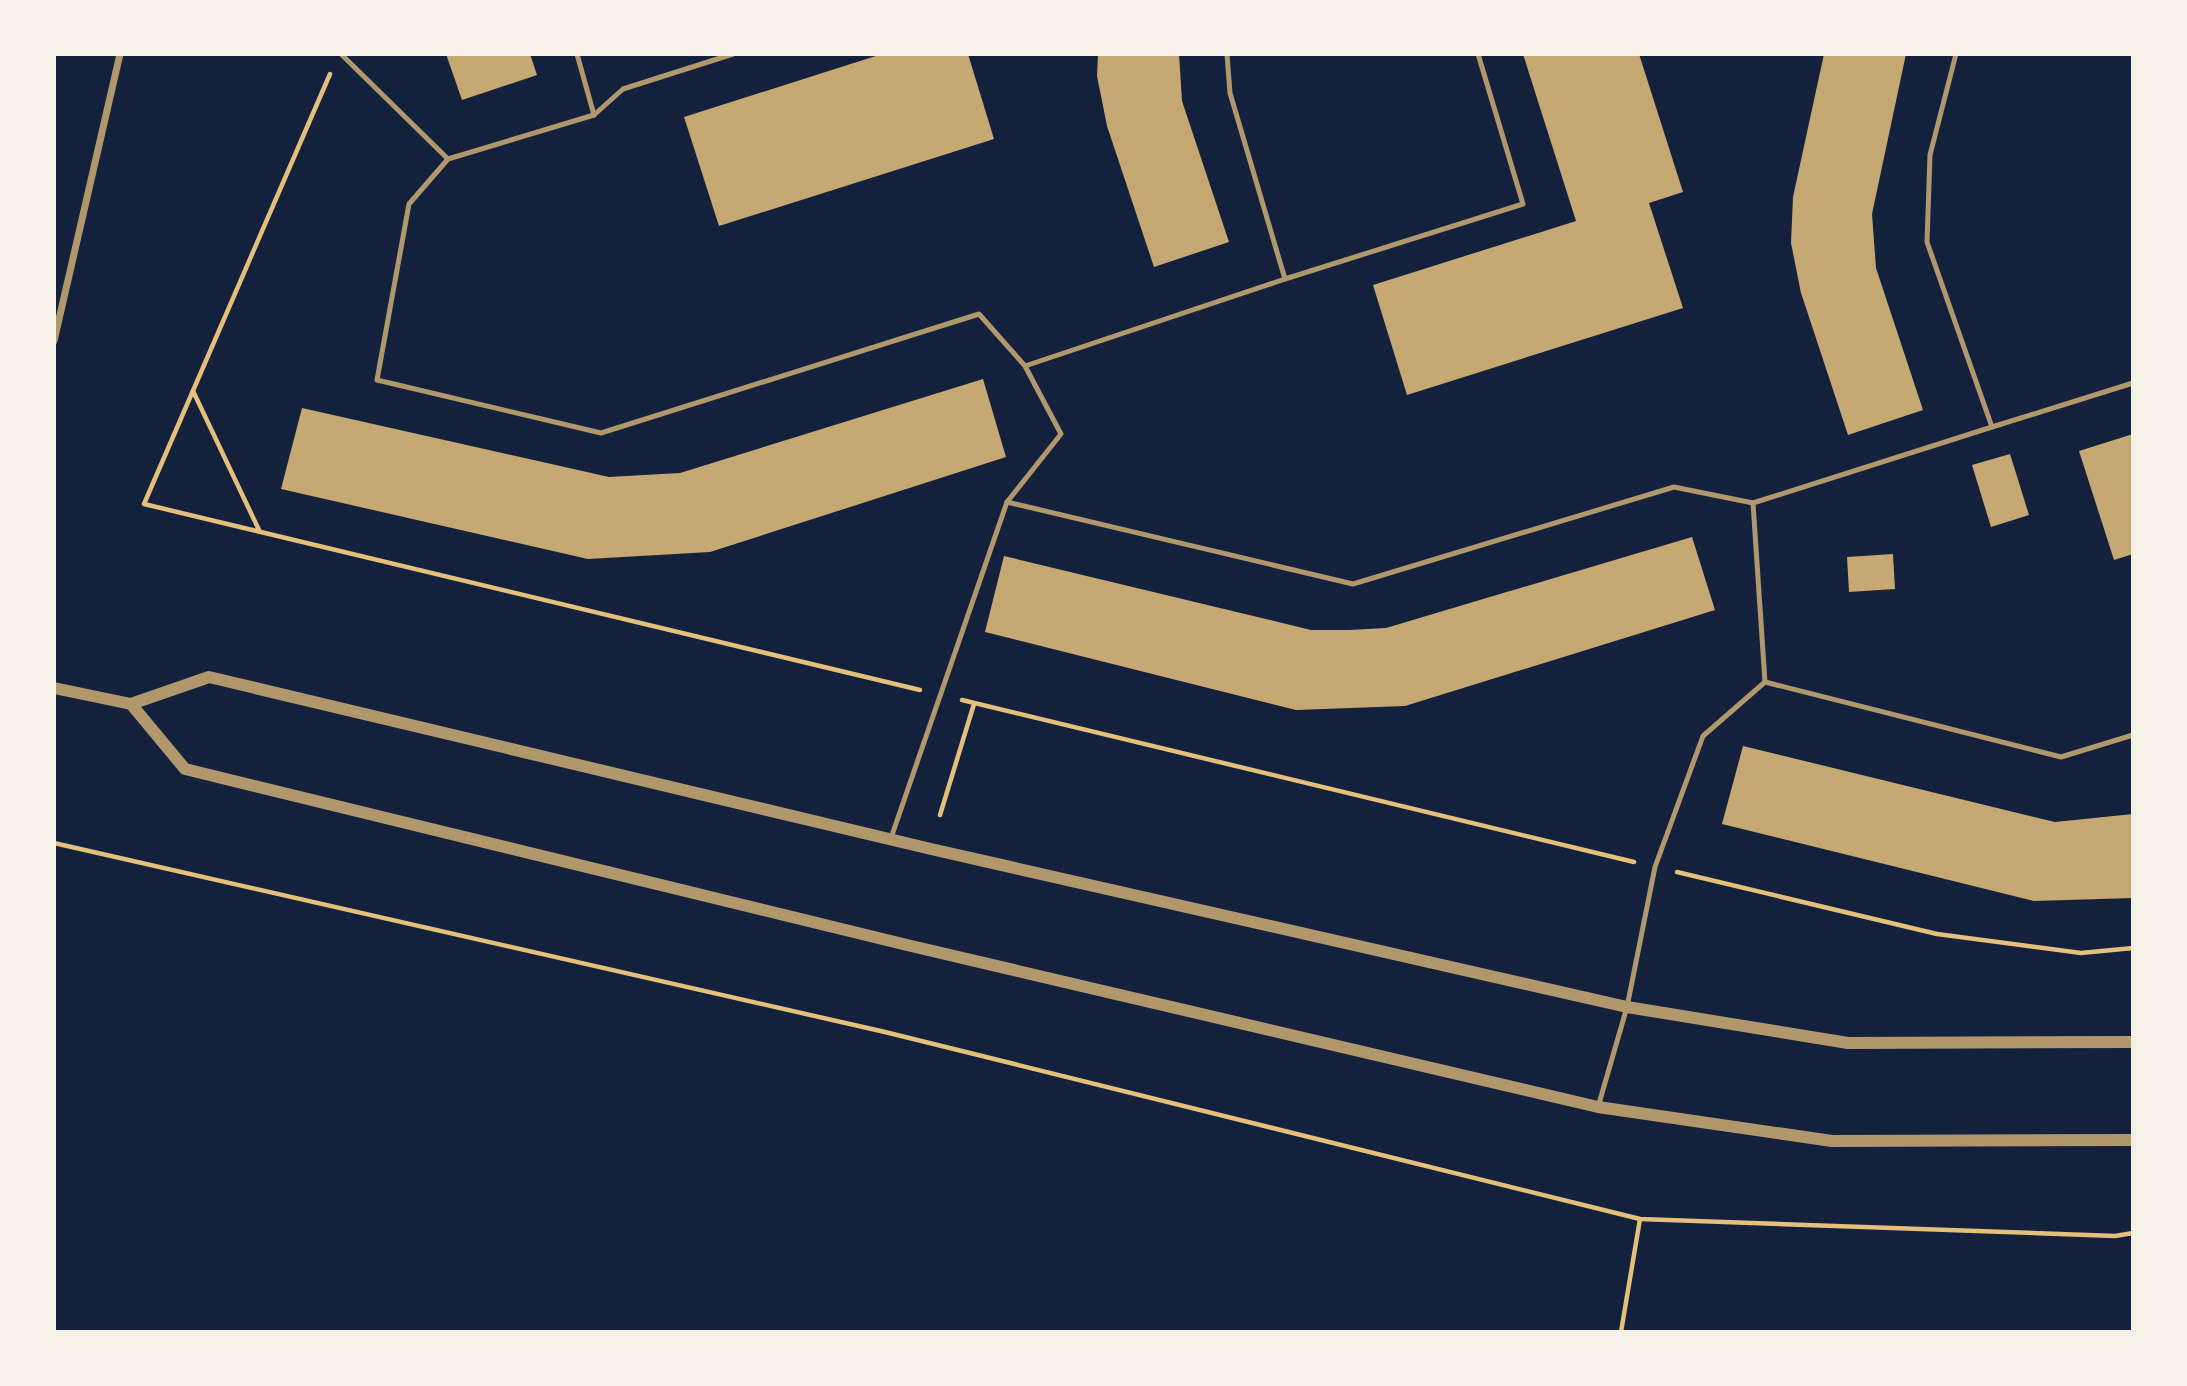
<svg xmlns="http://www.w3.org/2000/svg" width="2187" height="1386" viewBox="0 0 2187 1386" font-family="'IBM Plex Sans',sans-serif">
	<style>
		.building { fill: #c6a872 }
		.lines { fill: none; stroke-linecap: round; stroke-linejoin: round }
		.path { stroke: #e5c07b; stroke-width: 4.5 }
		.service { stroke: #b1986c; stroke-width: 5 }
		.minor { stroke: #b1986c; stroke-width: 7 }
		.tertiary { stroke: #b1986c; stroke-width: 12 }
	</style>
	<rect width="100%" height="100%" fill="#14213d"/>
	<g class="building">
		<polygon points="446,54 530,54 537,75 462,100"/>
		<polygon points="882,54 968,54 994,139 719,226 684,117"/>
		<polygon points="1098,54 1179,54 1182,101 1229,242 1154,267 1107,126 1097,76"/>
		<polygon points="1523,54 1639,54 1683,192 1649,203 1683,308 1407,395 1373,285 1576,221"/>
		<polygon points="1824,54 1906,54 1872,214 1876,268 1923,410 1848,435 1801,293 1791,243 1793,197"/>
		<polygon points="983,379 1006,457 710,552 588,559 281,489 302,408 609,477 680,473"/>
		<polygon points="2133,434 2133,554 2114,560 2079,451"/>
		<polygon points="2010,454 2029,515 1991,527 1972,465"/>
		<polygon points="1692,537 1715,610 1405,706 1296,710 985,632 1004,556 1311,630 1349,630 1386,628"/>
		<polygon points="1893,554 1895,589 1849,592 1847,557"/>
		<polygon points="1743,746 2055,822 2133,814 2133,898 2034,901 1722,824"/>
	</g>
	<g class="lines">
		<g class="path">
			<polyline points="330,74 144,504 920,690"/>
			<polyline points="193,391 259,530"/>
			<polyline points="962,700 1634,862"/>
			<polyline points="940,815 974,704"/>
			<polyline points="54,843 885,1032 1640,1219 2115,1236 2133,1233"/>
			<polyline points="1677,872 1937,934 2081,953 2133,948"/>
			<polyline points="1621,1332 1640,1219"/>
		</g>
		<g class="service">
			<polyline points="341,54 448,159 594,115 623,89 733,54"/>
			<polyline points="577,54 594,115"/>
			<polyline points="448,159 409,204 377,380 601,433 979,314 1025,366 1061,434 1007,502 891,838"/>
			<polyline points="1285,279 1523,204 1478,54"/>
			<polyline points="1025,366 1285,279 1230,93 1227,54"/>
			<polyline points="1992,427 2133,383"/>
			<polyline points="1007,502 1353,584 1674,487 1753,503 1992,427 1927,242 1930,155 1956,54"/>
			<polyline points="1753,503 1765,682 2061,757 2133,735"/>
			<polyline points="1598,1107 1627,1007 1655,867 1703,736 1765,682"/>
		</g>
		<polyline class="minor" points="54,341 120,54"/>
		<g class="tertiary">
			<polyline points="54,688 131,704 209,677 931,849 1627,1007 1848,1043 2133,1042"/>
			<polyline points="131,704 185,769 907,945 1598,1107 1832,1141 2133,1140"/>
		</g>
	</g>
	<rect width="2187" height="1386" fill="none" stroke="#f6f1e7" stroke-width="112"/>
</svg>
